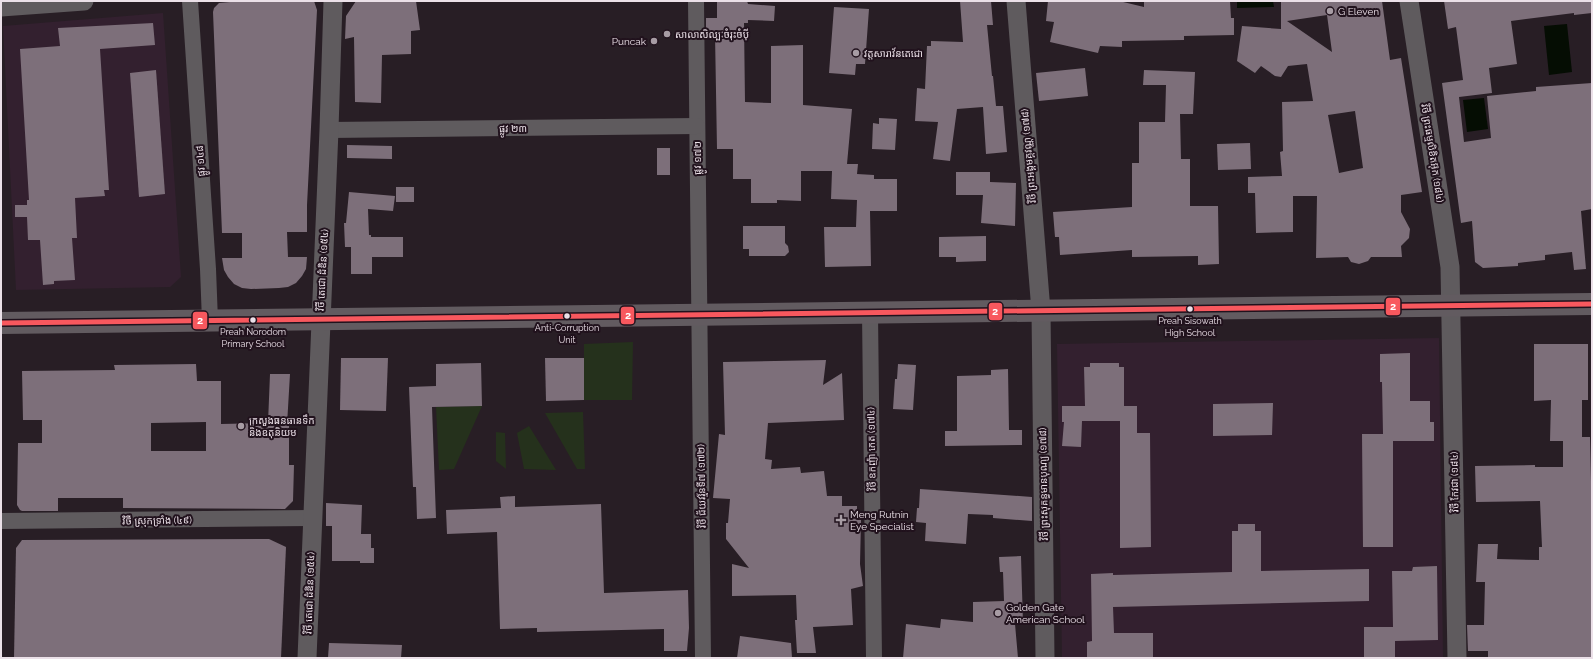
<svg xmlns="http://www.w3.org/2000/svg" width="1593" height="659" viewBox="0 0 1593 659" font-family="Raleway,'Noto Sans Khmer',sans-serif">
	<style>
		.built { fill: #33202f }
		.green { fill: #25311c }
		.water { fill: #050d03 }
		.building { fill: #7d6f7a; fill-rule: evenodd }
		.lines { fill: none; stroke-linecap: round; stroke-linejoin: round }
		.minor { stroke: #5f5b5e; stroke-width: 16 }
		.tertiary { stroke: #5f5b5e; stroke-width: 19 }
		.primary { stroke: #625b60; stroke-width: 22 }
		.bus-1-casing { stroke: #21121d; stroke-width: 8 }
		.bus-1 { stroke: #f8585e; stroke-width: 5 }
		.poi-dot { fill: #a79ca4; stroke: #21121d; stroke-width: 1.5 }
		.bus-dot { fill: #ebe0e8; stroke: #21121d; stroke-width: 1.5 }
		.labels { text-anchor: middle; stroke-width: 4; stroke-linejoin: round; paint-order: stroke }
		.bus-label { font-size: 9px; fill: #ebe0e8; stroke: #21121d }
		.poi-label { font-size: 10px; fill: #ebe0e8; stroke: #21121d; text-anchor: start }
		.street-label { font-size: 10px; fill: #ebe0e8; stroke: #21121d }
		.line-badge { stroke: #21121d; stroke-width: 1.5 }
		.badge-label { font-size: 11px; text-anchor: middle; font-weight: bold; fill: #fff }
	</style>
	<rect width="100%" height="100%" fill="#281e25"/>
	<g class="built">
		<polygon points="163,13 181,277 170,287 16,290 3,26"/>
		<polygon points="1439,338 1443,658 1062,658 1057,344"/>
	</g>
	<g class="green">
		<polygon points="633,342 632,400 584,400 584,344"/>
		<polygon points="482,406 454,469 439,470 436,407"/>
		<polygon points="583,412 585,469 577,469 545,413"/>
		<polygon points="529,426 556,470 524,469 517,433"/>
		<polygon points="496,432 505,433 506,469 496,461"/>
	</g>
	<g class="water">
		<polygon points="1237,1 1273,1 1274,7 1237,8"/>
		<polygon points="1567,24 1572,72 1549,75 1544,26"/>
		<polygon points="1484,98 1488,129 1467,132 1463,100"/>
	</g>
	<g class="building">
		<polygon points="241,1 314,1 317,10 307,205 307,232 287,232 288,257 307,257 306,269 302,276 296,283 288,287 279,288 251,289 242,288 234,284 228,277 224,270 222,258 242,258 242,233 222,233 213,12 214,8 219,3"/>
		<polygon points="356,1 416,1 420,30 411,31 411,54 382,55 381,103 355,102 354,37 345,39 346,16"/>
		<polygon points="717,1 747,1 748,4 775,6 774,21 748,20 748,23 744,23 745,102 771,103 771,46 803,45 803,105 852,109 847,164 858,164 857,174 874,175 874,179 897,179 897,211 870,211 871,266 825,267 824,227 856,227 857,200 831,199 832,171 801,171 801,201 777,200 777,203 751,203 751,179 733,179 733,149 717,149 715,34 706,34 706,18 717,18"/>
		<polygon points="960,1 991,1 993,25 987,25 992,76 993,76 996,106 1003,106 1007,152 986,154 983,107 957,109 950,161 933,159 938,122 915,121 917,88 925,89 927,46 931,46 931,41 963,42"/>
		<polygon points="1048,1 1119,1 1144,7 1144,1 1230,1 1231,18 1234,18 1234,35 1184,36 1184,40 1122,41 1122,47 1100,46 1098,53 1050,42 1054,22 1046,21"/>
		<path d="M1281 1H1382L1390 60 1401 58 1422 192 1401 195V212L1410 229 1409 238 1401 246 1402 257H1371L1368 261 1359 264 1351 262 1348 257 1316 258 1317 196H1293V232L1256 233 1255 193H1248V177L1282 176 1280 152 1283 151 1282 102 1313 101 1307 64 1288 66 1281 77 1275 76 1261 66 1255 73 1237 61 1242 26 1281 29ZM1327 15 1332 52 1287 21ZM1355 111 1363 168 1339 173 1328 115Z"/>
		<polygon points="1444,1 1592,1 1592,13 1574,15 1574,13 1511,21 1517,64 1489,68 1492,93 1459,97 1464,142 1491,138 1487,96 1536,91 1536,87 1592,83 1592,209 1581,211 1586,269 1574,270 1572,252 1545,255 1545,260 1518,263 1518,266 1483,268 1475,262 1472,221 1461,223 1442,83 1463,80 1456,27 1448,29"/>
		<polygon points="834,7 869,9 865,64 856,64 855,75 829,73"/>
		<polygon points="153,23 155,45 100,49 109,190 104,190 105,196 75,198 77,238 72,238 75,280 54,281 54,284 43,285 40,240 28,240 27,217 15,217 15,205 27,205 27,200 29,200 20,49 60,46 58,28"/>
		<polygon points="1085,68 1088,96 1039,101 1036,73"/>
		<polygon points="156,70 165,194 139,197 130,73"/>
		<polygon points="1144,70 1195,72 1193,114 1180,114 1181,159 1190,159 1190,206 1218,206 1219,264 1198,265 1198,256 1132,257 1132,250 1060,255 1059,237 1055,237 1053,212 1132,207 1132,163 1139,163 1139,122 1165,122 1166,85 1143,85"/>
		<polygon points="879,118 897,119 895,150 872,149 873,123 879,124"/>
		<polygon points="1250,143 1251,169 1218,170 1217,144"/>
		<polygon points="347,145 392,146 392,159 347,158"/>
		<rect x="657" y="148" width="13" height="27"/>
		<polygon points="956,172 990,172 990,182 1016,183 1015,226 981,223 983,195 956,195"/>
		<rect x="396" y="187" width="18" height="15"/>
		<polygon points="349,192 395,196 393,211 368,209 369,235 371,235 371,237 403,237 403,257 372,257 372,274 351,274 351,247 345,247 344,223 346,223"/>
		<polygon points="743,226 785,226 785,243 788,246 789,252 785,256 749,256 749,249 743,249"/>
		<polygon points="986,236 986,261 956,262 956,257 939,257 939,237"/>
		<polygon points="1534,344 1588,344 1588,400 1582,400 1582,437 1590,437 1592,525 1592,657 1488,658 1488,651 1468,651 1467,625 1484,625 1485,582 1476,582 1478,544 1498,544 1497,559 1539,560 1539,547 1542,547 1540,501 1476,502 1475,466 1535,465 1535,467 1563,467 1563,441 1550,441 1551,400 1534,401"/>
		<polygon points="1410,353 1410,401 1430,401 1430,422 1434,422 1434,441 1393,441 1393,547 1363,547 1362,434 1383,434 1382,382 1380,382 1380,354"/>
		<polygon points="341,358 388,358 386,411 340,410"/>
		<polygon points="545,358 584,358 584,400 546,401"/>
		<polygon points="826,360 823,385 842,373 844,420 768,423 765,459 772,460 771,469 800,467 801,473 824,471 827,496 842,496 842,506 857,506 857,520 861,520 860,564 863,586 851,589 853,625 813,627 816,653 797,653 795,620 797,620 796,595 732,596 732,564 749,568 726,539 726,523 728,523 730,499 713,498 719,434 725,435 723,362"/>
		<polygon points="481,363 482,406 432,407 436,518 417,519 416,487 413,487 409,387 436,386 436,364"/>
		<polygon points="1090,363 1119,363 1119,367 1124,367 1124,406 1137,406 1137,433 1150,433 1151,547 1120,548 1120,421 1082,421 1081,447 1062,446 1064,422 1062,422 1062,406 1085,406 1084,367 1090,367"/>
		<path d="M196 364 197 381H221V424L268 423 270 374H290L287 425H289V465H294L293 501 285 509 123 508V498H58V511H22L20 510 17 505 18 443H42V420H23L22 371 115 370 114 365ZM206 422V451H151V423Z"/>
		<polygon points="898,364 916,365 913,410 893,409 895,379 897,379"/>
		<polygon points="1008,369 1009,430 1022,430 1022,445 945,446 945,431 957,431 957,376 991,375 991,370"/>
		<polygon points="1273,403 1272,435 1213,436 1213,404"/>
		<polygon points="920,489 1032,497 1032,521 993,518 993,515 968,514 966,544 925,541 926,523 916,522 917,508 919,508"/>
		<polygon points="515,496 515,507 601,504 604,593 688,590 689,628 687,651 664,651 664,629 537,632 537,628 500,629 497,532 447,534 446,510 501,508 500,497"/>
		<polygon points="326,503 362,505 361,534 371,534 371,548 374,548 374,563 360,563 360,561 332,561 332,526 326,526"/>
		<polygon points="1238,524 1255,524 1255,531 1261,531 1261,571 1369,569 1369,601 1113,607 1114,633 1153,633 1153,658 1087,658 1087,642 1092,641 1091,574 1113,573 1113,575 1232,572 1232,531 1238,531"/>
		<polygon points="269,539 286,547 281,658 14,658 16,548 22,540"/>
		<polygon points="1021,556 1023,624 1015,624 1018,658 903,658 906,624 940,628 941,619 973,622 973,602 1004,601 1003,572 1000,572 999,557"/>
		<polygon points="1437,566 1438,640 1395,641 1395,658 1364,658 1364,627 1393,627 1392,571 1412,571 1413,567"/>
		<polygon points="740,636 791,643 792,658 737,658"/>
		<polygon points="329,643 402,645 401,658 328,658"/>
	</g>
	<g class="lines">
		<g class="minor">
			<polyline points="190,1 208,269 210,321"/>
			<polyline points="696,1 703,658"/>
			<polyline points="329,130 697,126"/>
			<polyline points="870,313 874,658"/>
			<polyline points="1,521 312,518"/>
		</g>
		<g class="tertiary">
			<polyline points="1016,1 1041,311 1045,658"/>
			<polyline points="1409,1 1450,267 1457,658"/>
			<polyline points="1,7 84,1"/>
			<polyline points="307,658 329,130 333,1"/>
		</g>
		<polyline class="primary" points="1,323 1592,304"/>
		<defs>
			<polyline id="bus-1" points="1,323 1592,304"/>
		</defs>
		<use href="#bus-1" class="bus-1-casing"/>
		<use href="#bus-1" class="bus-1"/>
	</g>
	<g class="poi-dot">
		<circle cx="1330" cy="11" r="4"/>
		<circle cx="667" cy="34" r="4"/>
		<circle cx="654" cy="41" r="4"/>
		<circle cx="856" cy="53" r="4"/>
		<circle cx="241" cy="426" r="4"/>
		<path d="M839 514h4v4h4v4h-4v4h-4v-4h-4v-4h4z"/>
		<circle cx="998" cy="613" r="4"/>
	</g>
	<g class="bus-dot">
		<circle cx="1190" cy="309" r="3.5"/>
		<circle cx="567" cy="316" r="3.5"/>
		<circle cx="253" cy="320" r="3.5"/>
	</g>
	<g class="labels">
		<g class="bus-label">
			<text x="1190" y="324">Preah Sisowath<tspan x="1190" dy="12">High School</tspan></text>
			<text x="567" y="331">Anti-Corruption<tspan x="567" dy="12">Unit</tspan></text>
			<text x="253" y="335">Preah Norodom<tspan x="253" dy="12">Primary School</tspan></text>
		</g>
		<g class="poi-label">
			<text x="1338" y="15">G Eleven</text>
			<text x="675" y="38">សាលាសិល្បៈចំរុះចំប៉ី</text>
			<text x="646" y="45" text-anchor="end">Puncak</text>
			<text x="864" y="57">វត្តសារាវ័នតេជោ</text>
			<text x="249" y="424">ក្រសួងធនធានទឹក<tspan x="249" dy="12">និងឧតុនិយម</tspan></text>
			<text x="850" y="518">Meng Rutnin<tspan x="850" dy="12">Eye Specialist</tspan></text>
			<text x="1006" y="611">Golden Gate<tspan x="1006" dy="12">American School</tspan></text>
		</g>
		<g class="street-label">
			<text transform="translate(513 128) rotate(-1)" y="4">ផ្លូវ ២៣</text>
			<text transform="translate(1433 153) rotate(81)" y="4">វិថី ព្រះធម្មលិខិតអ៊ុក (១៨៤)</text>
			<text transform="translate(1028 156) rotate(-95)" y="4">វិថី ព្រះអង្គមគ្គវណ្ណ (១៧៨)</text>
			<text transform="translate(697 158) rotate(-90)" y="4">ផ្លូវ ១៧២</text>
			<text transform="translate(200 161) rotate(-94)" y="4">ផ្លូវ ១៤៨</text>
			<text transform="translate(322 270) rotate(-87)" y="4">វិថី តេជោ ដំឌិន (១៥៤)</text>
			<text transform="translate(871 449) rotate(-91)" y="4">វិថី ឧកញ៉ា កេត (១៧៤)</text>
			<text transform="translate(1454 482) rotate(-91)" y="4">វិថី កែវជា (១៨៤)</text>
			<text transform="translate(1043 484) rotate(-91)" y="4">វិថី ព្រះសុគន្ធមានបុណ្យ (១៧៨)</text>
			<text transform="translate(701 486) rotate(-91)" y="4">វិថី ជ័យវរ្ម័នទី៧ (១៧២)</text>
			<text transform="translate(157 520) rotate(-1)" y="4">វិថី ស្រុកទ្រាំង (៤៩)</text>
			<text transform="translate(309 593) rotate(-88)" y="4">វិថី តេជោ ដំឌិន (១៥៤)</text>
		</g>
	</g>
	<g class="line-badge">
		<rect x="1385" y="297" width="16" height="19" rx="4" fill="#f8585e"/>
		<rect x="988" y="302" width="15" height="19" rx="4" fill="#f8585e"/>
		<rect x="620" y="306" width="15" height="19" rx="4" fill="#f8585e"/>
		<rect x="192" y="311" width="16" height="19" rx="4" fill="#f8585e"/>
	</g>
	<g class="badge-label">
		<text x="1393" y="310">2</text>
		<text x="995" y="315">2</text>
		<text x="628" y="319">2</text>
		<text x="200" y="324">2</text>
	</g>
	<rect width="1593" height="659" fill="none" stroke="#ebe0e8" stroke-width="4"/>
</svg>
